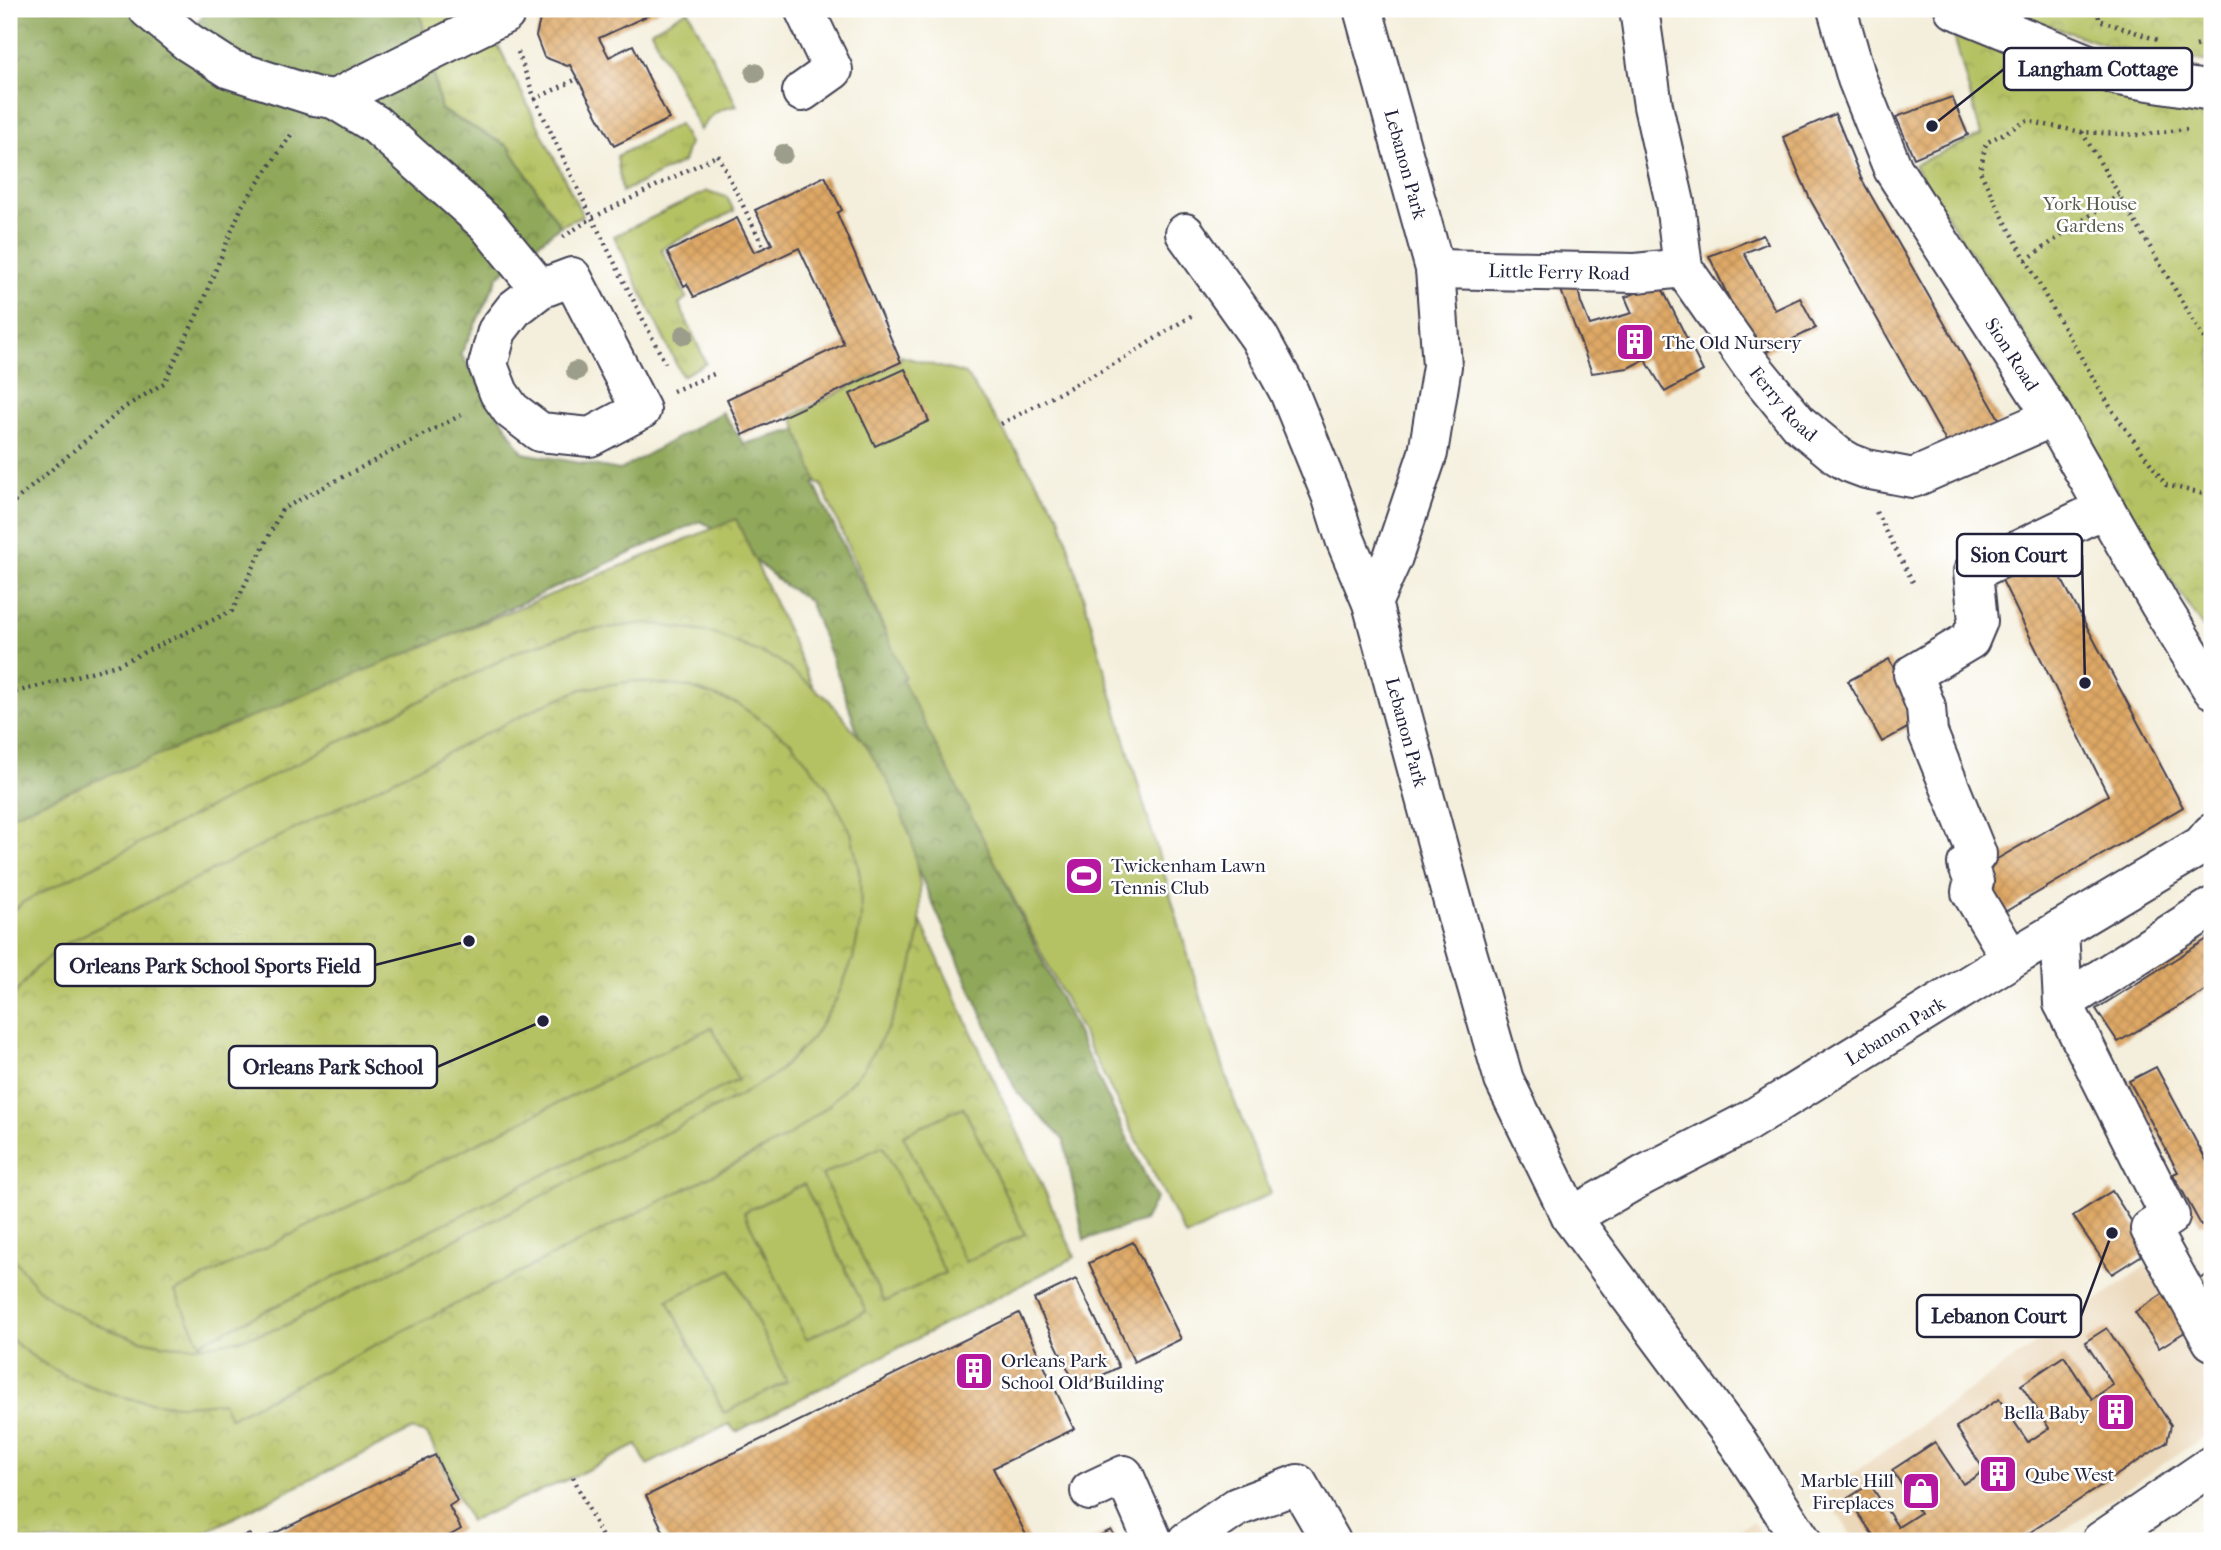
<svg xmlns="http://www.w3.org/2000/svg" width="2221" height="1550" viewBox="0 0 2221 1550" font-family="'IM FELL French Canon',serif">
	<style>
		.built { fill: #ebd8ba }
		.grass { fill: url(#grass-tufts); stroke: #6c7250; stroke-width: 2 }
		.forest { fill: url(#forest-crowns); stroke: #59654a; stroke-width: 2 }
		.park { fill: url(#park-crowns); stroke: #6c7250; stroke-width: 2 }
		.pitch { fill: #b5c264; stroke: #6c7250; stroke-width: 2 }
		.building { fill: url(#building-cross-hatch) }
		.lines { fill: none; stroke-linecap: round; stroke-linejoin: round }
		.minor-casing { stroke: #424153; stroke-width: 42 }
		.major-casing { stroke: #424153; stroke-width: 42 }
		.path { stroke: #424153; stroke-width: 4.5; stroke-dasharray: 2 5; stroke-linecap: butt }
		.minor { stroke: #fff; stroke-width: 38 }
		.major { stroke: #fff; stroke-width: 38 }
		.tree { fill: #9d9d8b }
		.labels { text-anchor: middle; stroke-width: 5; stroke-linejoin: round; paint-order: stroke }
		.street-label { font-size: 19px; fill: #22223b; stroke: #fff }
		.park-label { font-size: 19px; fill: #555a49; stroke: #fff }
		.poi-label { font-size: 19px; fill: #22223b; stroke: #fff; text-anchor: start }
		.leader { fill: none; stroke: #22223b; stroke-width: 2.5 }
		.callout-dot { fill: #22223b; stroke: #fff; stroke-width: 2.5 }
		.callout { fill: #fff; stroke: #22223b; stroke-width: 2.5 }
		.callout-label { font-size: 21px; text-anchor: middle; font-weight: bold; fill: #22223b }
	</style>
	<defs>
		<pattern id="grass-tufts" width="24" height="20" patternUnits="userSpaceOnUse" patternTransform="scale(1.75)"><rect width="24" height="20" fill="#b5c264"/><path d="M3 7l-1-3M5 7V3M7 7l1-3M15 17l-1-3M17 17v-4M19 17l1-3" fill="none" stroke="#9ba658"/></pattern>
		<pattern id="forest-crowns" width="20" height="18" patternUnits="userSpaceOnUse" patternTransform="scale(1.75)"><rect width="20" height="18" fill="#90a85a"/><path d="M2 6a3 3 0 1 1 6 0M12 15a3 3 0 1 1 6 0" fill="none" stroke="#75884c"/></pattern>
		<pattern id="park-crowns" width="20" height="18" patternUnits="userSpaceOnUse" patternTransform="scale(1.75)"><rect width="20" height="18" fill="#b5c264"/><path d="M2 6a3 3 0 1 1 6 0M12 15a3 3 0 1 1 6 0" fill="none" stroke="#9ba658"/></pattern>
		<pattern id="building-cross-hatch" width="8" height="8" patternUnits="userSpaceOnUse" patternTransform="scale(1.75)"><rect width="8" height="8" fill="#dea865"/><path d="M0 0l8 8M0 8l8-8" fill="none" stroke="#be9059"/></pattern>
	</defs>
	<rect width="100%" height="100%" fill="#fff"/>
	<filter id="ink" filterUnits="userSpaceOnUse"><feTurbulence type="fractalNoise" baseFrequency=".0143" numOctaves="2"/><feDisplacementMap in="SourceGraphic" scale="14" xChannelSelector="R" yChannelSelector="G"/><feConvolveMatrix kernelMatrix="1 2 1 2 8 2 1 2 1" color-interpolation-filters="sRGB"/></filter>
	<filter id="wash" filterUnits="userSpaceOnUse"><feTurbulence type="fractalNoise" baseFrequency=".00686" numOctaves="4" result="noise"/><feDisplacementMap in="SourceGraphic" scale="28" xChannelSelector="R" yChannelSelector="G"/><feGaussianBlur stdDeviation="1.57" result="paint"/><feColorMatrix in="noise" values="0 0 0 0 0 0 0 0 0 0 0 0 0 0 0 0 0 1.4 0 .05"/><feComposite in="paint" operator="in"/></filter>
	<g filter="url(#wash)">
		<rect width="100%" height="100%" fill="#f4efdc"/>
		<g class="built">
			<polygon points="2155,1259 2212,1358 2212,1431 2048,1541 1855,1541 1825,1493"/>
			<polygon points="1753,1522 1765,1541 1720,1541"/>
		</g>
		<g class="grass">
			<polygon points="419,9 478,9 425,34"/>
			<path d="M688 10 737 106C718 108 711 115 700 130L651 31Z"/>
			<polygon points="493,35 583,216 560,226 508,146 441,110 432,67"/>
			<polygon points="679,124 689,143 683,162 622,192 617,156"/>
			<polygon points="707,191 727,197 734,211 661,249 687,297 679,304 706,363 682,376 614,236"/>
		</g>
		<polygon class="forest" points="9,9 143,9 179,47 208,9 419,9 441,110 508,146 560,226 499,275 461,354 523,453 620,470 722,412 744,444 818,424 838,460 814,484 1156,1198 1144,1221 1084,1240 1064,1140 1016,1091 859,737 840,680 809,601 784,585 721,531 700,521 9,838"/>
		<g class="park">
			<polygon points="2002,9 2212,9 2212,62 2111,47"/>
			<polygon points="1953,32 2129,96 2212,106 2212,640 2159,562 2030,344 1914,165 1981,135"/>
			<polygon points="736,519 1075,1257 736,1432 729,1424 647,1465 637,1445 573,1477 470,1521 427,1434 411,1430 187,1541 11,1541 9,1537 9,816"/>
		</g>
		<g class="pitch">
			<polygon points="900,356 966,374 1060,517 1192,969 1234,1100 1271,1193 1186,1237 902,679 905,677 821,484 818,484 792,416 900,362"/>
			<path d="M646 623 713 633 778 660 829 700 865 744 892 789 912 841 920 885V930L911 972 889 1026 863 1069 828 1106 791 1134 764 1149 230 1418 223 1402C208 1403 193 1405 179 1405 121 1403 51 1377 9 1337V1251C17 1263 28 1279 39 1289 76 1321 144 1348 193 1346 224 1345 253 1336 282 1327L739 1096 776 1074 812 1038 836 1000 853 959 861 919 860 876 851 832 826 786 791 742 738 704 688 687 632 681 582 689 543 705 67 943 37 967 9 1001V915L23 902 519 651 576 632Z"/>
			<polygon points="712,1027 738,1080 200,1343 175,1292"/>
			<polygon points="963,1107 1025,1234 965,1262 903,1135"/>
			<polygon points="883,1146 945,1273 884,1302 822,1175"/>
			<polygon points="804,1184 866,1311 806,1339 744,1212"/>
			<polygon points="731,1269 787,1382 724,1413 668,1300"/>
		</g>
		<g id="blocks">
			<g class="building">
				<polygon points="555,9 662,9 599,38 609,57 633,45 669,119 614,146 570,65 567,66 544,57 536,36 541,15"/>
				<polygon points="1952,97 1968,135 1914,158 1896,117"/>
				<polygon points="1835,114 1861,178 2001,422 1950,449 1810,199 1783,137"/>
				<polygon points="825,176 842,210 837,213 901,362 743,435 727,399 844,344 799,248 694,297 687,284 684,286 667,252 737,218 754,252 764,248 772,244 755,210"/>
				<polygon points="1763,235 1768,243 1744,253 1775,310 1800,298 1816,328 1762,354 1743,328 1709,256"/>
				<polygon points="1577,284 1581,303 1590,325 1632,313 1625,297 1660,284 1703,371 1665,392 1645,359 1628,368 1592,373 1559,285"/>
				<polygon points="905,369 929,421 875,446 850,394"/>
				<polygon points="2046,550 2183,807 2003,913 1978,870 2108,795 1998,572"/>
				<polygon points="1889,659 1922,720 1882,742 1848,681"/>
				<polygon points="2212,936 2212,987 2118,1042 2096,1009"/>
				<polygon points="2156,1067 2212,1171 2212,1219 2201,1225 2173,1174 2178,1172 2129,1081"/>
				<polygon points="2112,1191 2150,1250 2112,1274 2073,1216"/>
				<polygon points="1133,1242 1181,1339 1134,1362 1089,1263"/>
				<polygon points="2212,1271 2212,1318 2190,1287"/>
				<polygon points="1076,1279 1119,1367 1077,1388 1034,1299"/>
				<polygon points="2169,1290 2193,1327 2159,1348 2135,1312"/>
				<polygon points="1019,1313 1074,1429 993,1468 1029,1541 668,1541 646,1496"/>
				<polygon points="2107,1328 2171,1425 2167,1442 2017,1541 1877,1541 1848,1498 1870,1484 1898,1527 1920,1513 1892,1470 1935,1442 1963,1484 1974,1478 1984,1470 1956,1427 1999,1399 2028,1442 2049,1428 2021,1385 2064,1356 2092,1399 2113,1385 2085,1342"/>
				<polygon points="435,1455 457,1501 449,1506 461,1529 440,1541 269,1541 267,1537"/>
				<polygon points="1111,1530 1117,1541 1088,1541"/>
				<polygon points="250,1534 253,1541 229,1541"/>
			</g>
		</g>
	</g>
	<g filter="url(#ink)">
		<use href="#blocks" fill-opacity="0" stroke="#424153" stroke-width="2"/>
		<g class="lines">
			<defs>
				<g id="minor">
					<polyline points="148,9 188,42 230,69 314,96 334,99 505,14"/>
					<path id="s1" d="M1363 9 1435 269 1442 366 1428 453 1393 557 1372 603"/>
					<path id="s2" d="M1639 9 1653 106 1675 203 1683 268 1750 364 1798 423 1838 456 1850 463 1866 469 1913 478 2053 417"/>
					<path id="s3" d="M1837 9 1857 79 1893 169 2053 417 2160 605 2212 689"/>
					<polyline points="1954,9 2118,76 2212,91"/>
					<polyline points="802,92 833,70 804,9"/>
					<polyline points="334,99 375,124 487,224 540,289 572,277 641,410 590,437 540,432 511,410 499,393 488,365 497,331 514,309 540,289"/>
					<path id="s4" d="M1185 233 1259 337 1289 392 1331 495 1345 539 1372 603 1459 924 1504 1080 1571 1217 1739 1444 1802 1541"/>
					<path id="s5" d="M1435 269 1636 273 1683 268"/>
					<polyline points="2059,930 2063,1003 2170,1216 2150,1229 2212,1341"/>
					<polyline points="2011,959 1971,892 1974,882 1967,864 1977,854 1928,733 1926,707 1913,674 1970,640 1978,621 1973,572 2105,508"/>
					<polyline points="2063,1003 2212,907"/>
					<path id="s6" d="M1571 1217 1644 1175 1747 1122 2011 959 2202 845 2212 833"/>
					<polyline points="1090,1491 1124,1475 1153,1541"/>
					<polyline points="1187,1541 1237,1507 1298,1484 1331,1541"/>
				</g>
				<polyline id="major" points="2101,1541 2212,1465"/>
			</defs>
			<use href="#minor" class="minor-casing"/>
			<use href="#major" class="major-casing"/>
			<g class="path">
				<polyline points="2098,9 2099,20 2158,40"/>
				<polyline points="2196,46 2212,42"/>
				<polyline points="518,52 535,99 577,79"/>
				<polyline points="535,99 592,218 718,155 764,248"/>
				<polyline points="2187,129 2140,135 2082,132 2026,121 1986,143 1980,171 1997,206 2046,297 2112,410 2166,485 2212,496"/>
				<polyline points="2082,132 2212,352"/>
				<polyline points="563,237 592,218 665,363"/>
				<polyline points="2026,260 2119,195"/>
				<polyline points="673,391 714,374"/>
				<polyline points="1001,424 1123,359 1194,314"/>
				<polyline points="9,506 125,407 164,383 197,315 242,206 293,132"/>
				<polyline points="1876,512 1913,582"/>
				<polyline points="9,694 117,665 232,611 282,509 465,413"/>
				<polyline points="573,1477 604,1541"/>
			</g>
			<use href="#minor" class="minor"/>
			<use href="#major" class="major"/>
		</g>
		<g class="tree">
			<circle cx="755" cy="73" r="10"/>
			<circle cx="783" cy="154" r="10"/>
			<circle cx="684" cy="335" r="10"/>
			<circle cx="576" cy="371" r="10"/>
		</g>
	</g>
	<defs>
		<symbol id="building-square" viewBox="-11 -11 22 22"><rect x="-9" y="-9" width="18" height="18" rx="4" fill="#b5179e" stroke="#fff"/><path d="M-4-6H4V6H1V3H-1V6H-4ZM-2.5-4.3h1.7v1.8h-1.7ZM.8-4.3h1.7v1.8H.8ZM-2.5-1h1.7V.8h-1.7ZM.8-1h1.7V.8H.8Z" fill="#fff"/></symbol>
		<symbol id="stadium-square" viewBox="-11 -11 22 22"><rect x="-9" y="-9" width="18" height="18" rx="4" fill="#b5179e" stroke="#fff"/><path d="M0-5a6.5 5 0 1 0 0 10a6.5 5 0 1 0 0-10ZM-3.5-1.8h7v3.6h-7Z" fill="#fff"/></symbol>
		<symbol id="shop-square" viewBox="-11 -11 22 22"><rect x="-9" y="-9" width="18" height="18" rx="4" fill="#b5179e" stroke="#fff"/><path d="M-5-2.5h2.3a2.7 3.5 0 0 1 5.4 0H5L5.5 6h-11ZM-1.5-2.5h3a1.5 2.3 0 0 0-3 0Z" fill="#fff"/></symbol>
	</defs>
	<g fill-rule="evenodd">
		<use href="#building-square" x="1613" y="320" width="44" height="44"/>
		<use href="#stadium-square" x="1062" y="854" width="44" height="44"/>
		<use href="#building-square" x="952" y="1349" width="44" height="44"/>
		<use href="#building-square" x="2094" y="1390" width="44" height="44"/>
		<use href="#building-square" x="1976" y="1452" width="44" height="44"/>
		<use href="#shop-square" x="1899" y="1469" width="44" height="44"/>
	</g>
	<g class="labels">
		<g class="street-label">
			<text dy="7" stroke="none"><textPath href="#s1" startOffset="161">Lebanon Park</textPath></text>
			<text dy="7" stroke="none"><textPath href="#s5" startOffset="124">Little Ferry Road</textPath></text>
			<text dy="7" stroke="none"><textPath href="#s3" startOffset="390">Sion Road</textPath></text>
			<text dy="7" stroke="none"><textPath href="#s2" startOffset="432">Ferry Road</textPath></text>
			<text dy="7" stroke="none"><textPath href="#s4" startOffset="551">Lebanon Park</textPath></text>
			<text dy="7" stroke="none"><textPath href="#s6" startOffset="374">Lebanon Park</textPath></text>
		</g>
		<g class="park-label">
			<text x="2090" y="210">York House<tspan x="2090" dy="22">Gardens</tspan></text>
		</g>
		<g class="poi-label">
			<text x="1662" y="349">The Old Nursery</text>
			<text x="1111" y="872">Twickenham Lawn<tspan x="1111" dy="22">Tennis Club</tspan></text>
			<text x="1001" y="1367">Orleans Park<tspan x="1001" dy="22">School Old Building</tspan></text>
			<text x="2089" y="1419" text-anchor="end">Bella Baby</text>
			<text x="2025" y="1481">Qube West</text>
			<text x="1894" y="1487" text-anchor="end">Marble Hill<tspan x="1894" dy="22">Fireplaces</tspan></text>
		</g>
	</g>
	<path class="leader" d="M1932 126L2004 69M2085 683L2082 555M469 941L375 965M543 1021L437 1067M2112 1233L2081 1316"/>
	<g class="callout-dot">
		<circle cx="1932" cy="126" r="7"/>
		<circle cx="2085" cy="683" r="7"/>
		<circle cx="469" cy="941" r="7"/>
		<circle cx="543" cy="1021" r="7"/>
		<circle cx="2112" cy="1233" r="7"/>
	</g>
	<g class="callout">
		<rect x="2004" y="48" width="188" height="42" rx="7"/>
		<rect x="1957" y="534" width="125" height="42" rx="7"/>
		<rect x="55" y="944" width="320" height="42" rx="7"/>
		<rect x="229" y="1046" width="208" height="42" rx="7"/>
		<rect x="1917" y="1295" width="164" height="42" rx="7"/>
	</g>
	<g class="callout-label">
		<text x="2098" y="76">Langham Cottage</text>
		<text x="2019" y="562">Sion Court</text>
		<text x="215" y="973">Orleans Park School Sports Field</text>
		<text x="333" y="1074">Orleans Park School</text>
		<text x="1999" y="1323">Lebanon Court</text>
	</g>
	<rect width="2221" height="1550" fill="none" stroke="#fff" stroke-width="35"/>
</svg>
